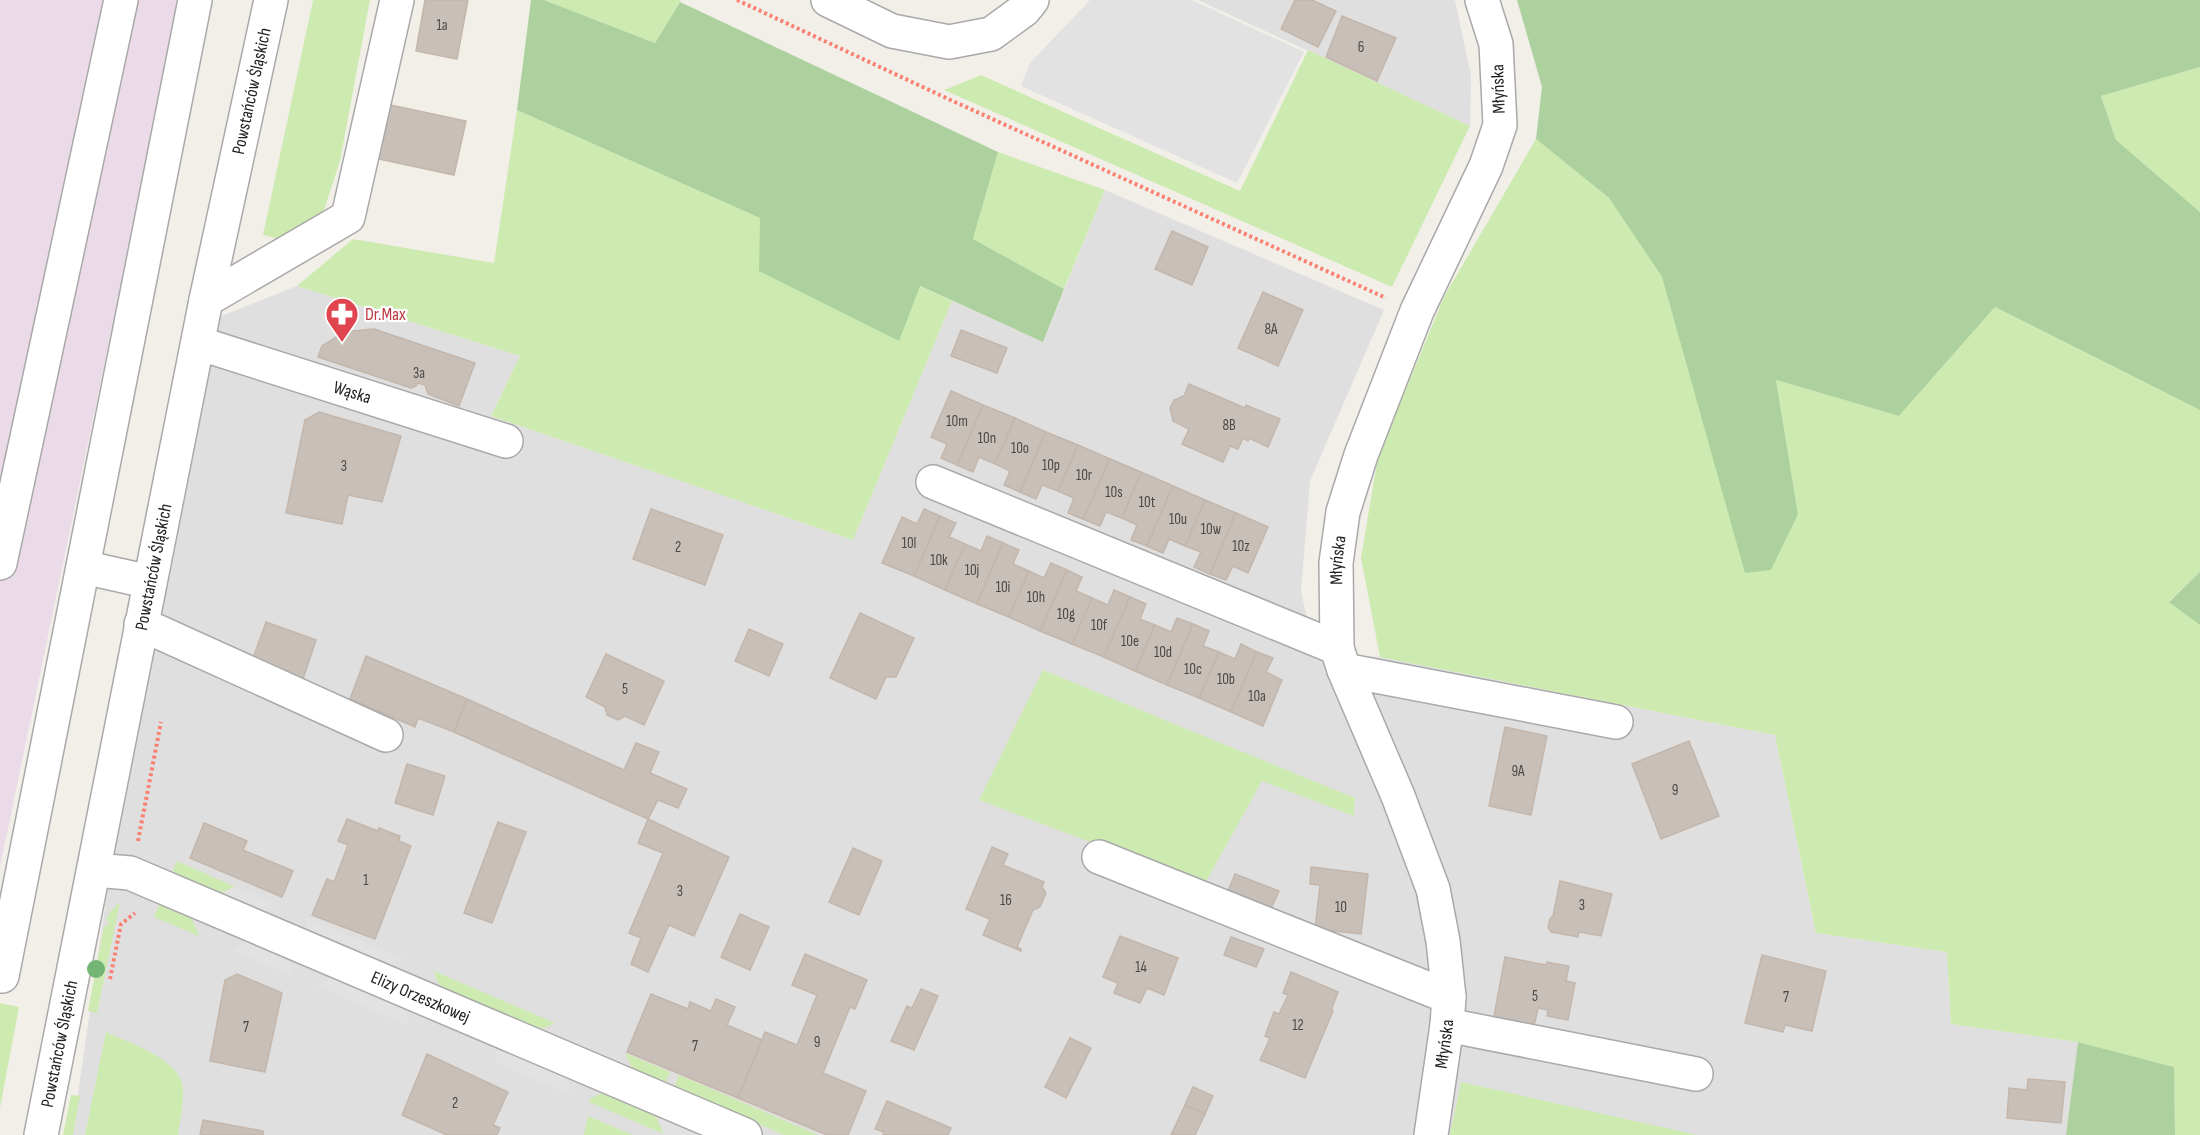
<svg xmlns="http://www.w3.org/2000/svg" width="2200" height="1135" viewBox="0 0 2200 1135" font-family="'Sofia Sans Condensed',sans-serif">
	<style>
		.residential { fill: #e0dfdf }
		.industrial { fill: #ebdbe8 }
		.grass { fill: #cdebb0 }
		.forest { fill: #add19e }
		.parking { fill: #e2e2e2 }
		.building { fill: #c7bfb8; stroke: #c4b6ab; stroke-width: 1.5 }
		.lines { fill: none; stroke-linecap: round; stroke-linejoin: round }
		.minor-casing { stroke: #a9a9a9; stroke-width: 36 }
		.path { stroke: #fa8072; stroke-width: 4; stroke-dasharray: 3 3; stroke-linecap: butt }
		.minor { stroke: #fff; stroke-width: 33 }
		.tree { fill: #74b475 }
		.labels { text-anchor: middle; stroke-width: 4.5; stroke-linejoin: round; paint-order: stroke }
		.number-label { font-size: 15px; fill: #4b4948 }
		.street-label { font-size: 18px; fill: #222; stroke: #fff }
		.health-label { font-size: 18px; fill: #be3a42; stroke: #fff; text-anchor: start }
	</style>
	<rect width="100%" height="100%" fill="#f2efe9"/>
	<g class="residential">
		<polygon points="1198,0 1455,0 1471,76 1470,126"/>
		<polygon points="1105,190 1384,310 1310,481 1301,591 1314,653 1380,657 1775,735 1816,933 1947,952 1951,1024 2078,1042 2066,1135 72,1135 107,893 221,316 297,286 520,356 491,416 853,540 952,301 1043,342"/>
	</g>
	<polygon class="industrial" points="0,0 180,0 0,867"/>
	<g class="grass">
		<polygon points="313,0 370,0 340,161 324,210 302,229 283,240 263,235"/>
		<polygon points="544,0 681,0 655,43"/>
		<polygon points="1308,50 1470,126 1392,287 944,90 981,75 1240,191"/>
		<polygon points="2200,67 2200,212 2116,140 2101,96"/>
		<polygon points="517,110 760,218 898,340 919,286 952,301 853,540 491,416 520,356 297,286 353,239 494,263"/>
		<polygon points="1536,139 1609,198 1662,277 1746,573 1798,514 1776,380 1899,416 1995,307 2200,410 2200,572 2169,601 2200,625 2200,1135 2175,1135 2174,1067 2078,1042 1951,1024 1947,952 1816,933 1775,735 1380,657 1361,558 1378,456 1444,297"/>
		<polygon points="998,152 1105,190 1064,289 973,239"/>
		<polygon points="1043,670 1355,798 1354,816 1262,781 1204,885 979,800"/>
		<polygon points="177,861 235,887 218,894 171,875"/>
		<polygon points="120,902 97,1013 88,1011 104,926 108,926 109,921 106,920 110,912"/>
		<polygon points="159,905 192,919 199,936 154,917"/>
		<polygon points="434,971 555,1023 544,1028 533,1027 446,991 437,981"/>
		<polygon points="0,1003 19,1007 0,1108"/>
		<path d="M106 1032C129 1043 181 1059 183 1088 184 1103 180 1120 178 1135H85Z"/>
		<polygon points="625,1053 670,1072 665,1084 633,1070"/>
		<polygon points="679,1075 818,1135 784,1135 674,1088"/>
		<polygon points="1461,1082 1697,1135 1450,1135"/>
		<polygon points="602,1093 656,1116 664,1134 589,1102 591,1098"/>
		<polygon points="71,1095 80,1096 73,1135 63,1135"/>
		<polygon points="588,1116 633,1135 584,1135"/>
	</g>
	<g class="forest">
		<polygon points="531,0 544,0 655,43 680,2 998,152 973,239 1064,289 1043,342 920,286 899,341 759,271 760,218 517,110"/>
		<polygon points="1517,0 2200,0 2200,67 2101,96 2116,140 2200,212 2200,410 1995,307 1899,416 1776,380 1798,514 1771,570 1745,573 1662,277 1609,198 1536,139 1542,87"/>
		<polygon points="2200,572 2200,625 2169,602"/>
		<polygon points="2078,1042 2174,1067 2175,1135 2066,1135"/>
	</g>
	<g class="parking">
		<polygon points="1090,0 1192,0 1304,52 1237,183 1021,86 1030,63"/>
		<polygon points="235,887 277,905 263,913 218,894"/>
		<polygon points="305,917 404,959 389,964 382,964 309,933"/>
		<polygon points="246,942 288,960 294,977 230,949"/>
		<polygon points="332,977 404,1009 411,1027 316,985"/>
		<polygon points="495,1047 566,1078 570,1088 568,1094 496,1062"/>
		<polygon points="656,1116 700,1135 667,1135 664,1134"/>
	</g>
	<g class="building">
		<polygon points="425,0 468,0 457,59 416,51"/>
		<polygon points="1295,0 1312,0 1336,11 1318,47 1281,29"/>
		<polygon points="1342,16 1396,38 1377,81 1326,57"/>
		<polygon points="386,104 466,121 454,175 374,158"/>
		<polygon points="1172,231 1208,247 1192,285 1155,269"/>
		<polygon points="1263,292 1303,310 1278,366 1238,348"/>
		<polygon points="374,329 475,363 459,406 428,394 425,385 418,383 416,386 411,388 318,357 322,346 338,336 353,331"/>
		<polygon points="961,330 1007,348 997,373 951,356"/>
		<polygon points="1189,384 1245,408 1246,405 1280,419 1268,447 1249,438 1248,441 1243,438 1238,449 1230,446 1223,462 1182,444 1189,429 1173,421 1170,408 1174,400 1184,396"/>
		<polygon points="951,391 983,405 957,465 941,458 947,444 931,437"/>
		<polygon points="983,405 1015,418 995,464 979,457 973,472 957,465"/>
		<polygon points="319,412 401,436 382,502 348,495 342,524 286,513 305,420"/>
		<polygon points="1015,418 1046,432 1020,492 1004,485 1010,471 995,464"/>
		<polygon points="1046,432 1078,445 1058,491 1042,485 1036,499 1020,492"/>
		<polygon points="1078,445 1110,459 1083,519 1068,513 1074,498 1058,491"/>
		<polygon points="1110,459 1141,472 1122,518 1106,512 1100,526 1083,519"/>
		<polygon points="1141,472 1173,486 1147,546 1131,540 1137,525 1122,518"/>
		<polygon points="1173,486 1205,500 1185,546 1169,539 1163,553 1147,546"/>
		<polygon points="1205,500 1236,513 1210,574 1194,567 1201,552 1185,546"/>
		<polygon points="651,509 723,535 705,585 633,559"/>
		<polygon points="924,509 940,516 914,576 882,563 902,517 917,524"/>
		<polygon points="1236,513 1268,527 1248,573 1233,566 1226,580 1210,574"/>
		<polygon points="940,516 956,523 949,537 965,544 945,590 914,576"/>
		<polygon points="987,536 1003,543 977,604 945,590 965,544 981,551"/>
		<polygon points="1003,543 1019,550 1013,564 1029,571 1009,617 977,604"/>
		<polygon points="1051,563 1067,570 1040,631 1009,617 1029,571 1044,578"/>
		<polygon points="1067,570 1082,577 1076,591 1092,598 1072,644 1040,631"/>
		<polygon points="1114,590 1130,597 1104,657 1072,644 1092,598 1108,605"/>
		<polygon points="1130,597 1146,604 1140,619 1155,625 1135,671 1104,657"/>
		<polygon points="860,613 914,638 896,677 886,677 876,699 830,678"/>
		<polygon points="1177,618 1193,624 1167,685 1135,671 1155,625 1171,632"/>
		<polygon points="266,622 316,640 303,679 252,661"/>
		<polygon points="1193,624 1209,631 1203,646 1219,652 1199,698 1167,685"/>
		<polygon points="749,629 783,644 769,676 735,661"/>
		<polygon points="1241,644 1257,652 1231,712 1199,698 1219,652 1235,659"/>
		<polygon points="1257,652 1273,658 1266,672 1282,680 1263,726 1231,712"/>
		<polygon points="606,654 664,681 644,725 625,716 618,720 607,715 605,707 586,697"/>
		<polygon points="366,656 467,699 454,732 418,718 415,727 350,699"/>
		<polygon points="467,699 624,770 636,743 659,752 650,773 687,789 678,808 658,800 648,819 454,732"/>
		<polygon points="1505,727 1547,736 1531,815 1489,806"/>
		<polygon points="1689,741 1719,816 1661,839 1632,764"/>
		<polygon points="407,764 445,776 433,815 395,803"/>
		<polygon points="347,819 378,831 379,828 400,836 399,841 411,846 375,939 312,915 327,879 334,882 348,845 338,841"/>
		<polygon points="648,819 729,857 694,936 669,925 648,972 631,964 641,938 629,933 663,853 638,843"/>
		<polygon points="498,822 526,832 492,923 464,913"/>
		<polygon points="204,823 247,841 243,850 293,871 282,897 190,858"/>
		<polygon points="992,847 1008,854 1003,865 1044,882 1042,887 1046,893 1040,907 1033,910 1017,947 1021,949 1021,951 983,935 990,919 966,909"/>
		<polygon points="853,848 882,861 859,915 829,902"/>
		<polygon points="1311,867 1368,874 1361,934 1315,929 1320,885 1310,884"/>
		<polygon points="1235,874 1279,891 1269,913 1226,896"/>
		<polygon points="1560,881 1612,894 1601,936 1579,932 1578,937 1551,932 1548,927 1550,919 1553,916"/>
		<polygon points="740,914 769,927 750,970 721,957"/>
		<polygon points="1120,936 1178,958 1164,995 1147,988 1140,1003 1114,993 1118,983 1103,977"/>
		<polygon points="1231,937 1264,949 1256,967 1224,955"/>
		<polygon points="805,954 867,980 855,1009 850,1007 823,1073 866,1091 848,1135 827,1135 738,1098 765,1032 797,1045 817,995 792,985"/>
		<polygon points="1762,955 1826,971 1812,1031 1785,1025 1783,1032 1745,1023"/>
		<polygon points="1505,957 1546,965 1547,962 1569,966 1566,981 1575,983 1568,1020 1547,1016 1548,1010 1538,1008 1532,1035 1492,1027"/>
		<polygon points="1291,972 1338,992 1331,1011 1333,1011 1305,1078 1260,1060 1270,1038 1265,1036 1274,1012 1279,1014 1288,995 1283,993"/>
		<polygon points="237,974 282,993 265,1072 210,1061 225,980"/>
		<polygon points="921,989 938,996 914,1050 891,1041 907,1006 912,1008"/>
		<polygon points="651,994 688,1009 690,1002 711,1011 716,999 735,1007 727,1025 762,1040 738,1098 627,1052"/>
		<polygon points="1070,1038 1091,1048 1066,1098 1045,1087"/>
		<polygon points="427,1054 508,1092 493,1125 500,1128 497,1135 447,1135 402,1115"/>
		<polygon points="2028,1079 2065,1082 2061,1123 2007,1118 2009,1088 2027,1090"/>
		<polygon points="1193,1087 1213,1096 1205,1114 1185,1105"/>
		<polygon points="887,1101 951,1128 948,1135 883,1135 884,1132 875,1129"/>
		<polygon points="1185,1105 1205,1114 1195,1135 1171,1135"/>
		<polygon points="203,1120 263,1131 263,1135 200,1135"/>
	</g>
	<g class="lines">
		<defs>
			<g id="minor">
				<polyline points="828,0 892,31 949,42 991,34 1024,10 1032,0"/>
				<polyline points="206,300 348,217 397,0"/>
				<path id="s1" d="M198 343 506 441"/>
				<polyline points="933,482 1337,648"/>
				<polyline points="0,563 121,0"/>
				<polyline points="83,567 150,582"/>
				<polyline points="141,624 386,735"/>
				<polyline points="1344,670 1616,722"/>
				<polyline points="1099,857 1449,997"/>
				<path id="s2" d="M94 870 130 873 745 1135"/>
				<polyline points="2,976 195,0"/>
				<polyline points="1447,1025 1696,1074"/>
				<path id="s3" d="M41 1135 206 300 271 0"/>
				<path id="s4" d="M1431 1135 1447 1025 1449 997 1443 941 1433 889 1398 796 1344 670 1337 648 1336 563 1343 512 1361 455 1417 311 1486 166 1500 125 1496 44 1482 0"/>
			</g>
		</defs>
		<use href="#minor" class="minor-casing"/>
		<g class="path">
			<polyline points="737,0 944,97 1386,298"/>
			<polyline points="138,841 161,722"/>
			<polyline points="110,979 121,924 135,913"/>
		</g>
		<use href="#minor" class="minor"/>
	</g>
	<circle class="tree" cx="96" cy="969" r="9"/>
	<defs>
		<symbol id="pharmacy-pin" viewBox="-11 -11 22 30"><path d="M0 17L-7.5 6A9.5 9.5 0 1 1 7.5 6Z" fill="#e0444e" stroke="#fff"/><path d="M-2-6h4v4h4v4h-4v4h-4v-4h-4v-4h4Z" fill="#fff"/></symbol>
	</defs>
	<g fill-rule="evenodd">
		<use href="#pharmacy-pin" x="323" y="295" width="38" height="52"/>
	</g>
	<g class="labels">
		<g class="number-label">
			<text x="442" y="30">1a</text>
			<text x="1361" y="52">6</text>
			<text x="1271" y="334">8A</text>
			<text x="419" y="378">3a</text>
			<text x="957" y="426">10m</text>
			<text x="1229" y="430">8B</text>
			<text x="987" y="443">10n</text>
			<text x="1020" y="453">10o</text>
			<text x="1051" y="470">10p</text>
			<text x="344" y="471">3</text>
			<text x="1084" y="480">10r</text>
			<text x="1114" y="497">10s</text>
			<text x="1147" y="507">10t</text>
			<text x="1178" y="524">10u</text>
			<text x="1211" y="534">10w</text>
			<text x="909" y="548">10l</text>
			<text x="1241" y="551">10z</text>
			<text x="678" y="552">2</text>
			<text x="939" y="565">10k</text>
			<text x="972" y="575">10j</text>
			<text x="1003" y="592">10i</text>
			<text x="1036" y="602">10h</text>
			<text x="1066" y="619">10g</text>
			<text x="1099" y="630">10f</text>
			<text x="1130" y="646">10e</text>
			<text x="1163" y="657">10d</text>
			<text x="1193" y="674">10c</text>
			<text x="1226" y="684">10b</text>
			<text x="625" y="694">5</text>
			<text x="1257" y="701">10a</text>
			<text x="1518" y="776">9A</text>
			<text x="1675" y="795">9</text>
			<text x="366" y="885">1</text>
			<text x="680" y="896">3</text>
			<text x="1006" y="905">16</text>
			<text x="1582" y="910">3</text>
			<text x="1341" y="912">10</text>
			<text x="1141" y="972">14</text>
			<text x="1535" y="1001">5</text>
			<text x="1786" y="1002">7</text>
			<text x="1298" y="1030">12</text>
			<text x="246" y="1032">7</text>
			<text x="817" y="1047">9</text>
			<text x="695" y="1051">7</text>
			<text x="455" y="1108">2</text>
		</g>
		<g class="street-label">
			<text transform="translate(1498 89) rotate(-92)" y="6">Młyńska</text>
			<text dy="6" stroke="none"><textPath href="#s3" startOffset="1065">Powstańców Śląskich</textPath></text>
			<text dy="6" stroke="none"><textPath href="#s1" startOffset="162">Wąska</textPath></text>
			<text dy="6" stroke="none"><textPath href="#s4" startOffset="596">Młyńska</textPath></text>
			<text dy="6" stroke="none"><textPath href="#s3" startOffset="579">Powstańców Śląskich</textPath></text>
			<text dy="6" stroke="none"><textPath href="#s2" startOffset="352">Elizy Orzeszkowej</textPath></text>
			<text dy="6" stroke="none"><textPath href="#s3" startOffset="93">Powstańców Śląskich</textPath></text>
			<text dy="6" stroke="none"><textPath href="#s4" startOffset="92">Młyńska</textPath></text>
		</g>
		<g class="health-label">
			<text x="365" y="320">Dr.Max</text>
		</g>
	</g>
</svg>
